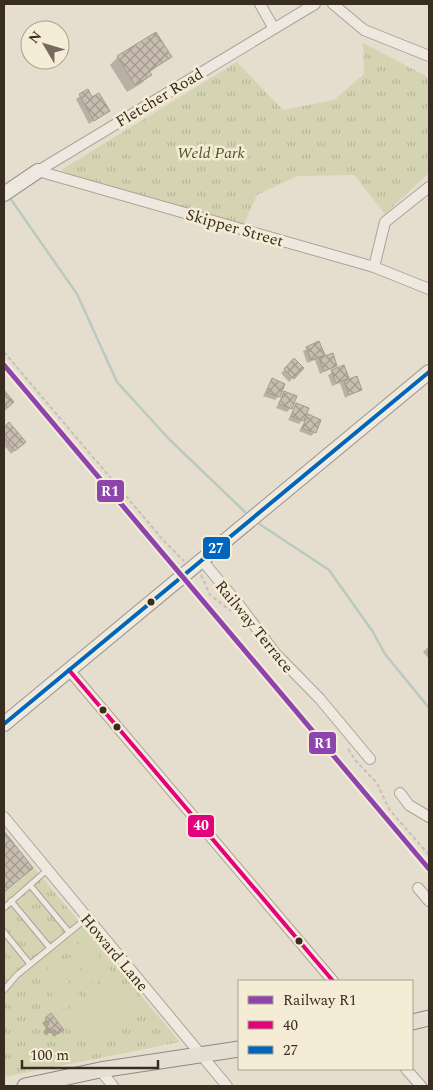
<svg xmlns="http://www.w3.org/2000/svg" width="433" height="1090" viewBox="0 0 433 1090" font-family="Spectral,serif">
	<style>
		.park { fill: url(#park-tufts) }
		.garden { fill: #d4d4b2 }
		.shadow { fill: #0003 }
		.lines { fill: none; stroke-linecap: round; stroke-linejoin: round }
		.stream { stroke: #bacac0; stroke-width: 2.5 }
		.building { fill: url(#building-cross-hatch); stroke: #a59a8e }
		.lane-casing { stroke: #aaa398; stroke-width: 7 }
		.street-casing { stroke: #aaa398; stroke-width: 12 }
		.secondary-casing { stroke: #9a9388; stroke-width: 16 }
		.primary-casing { stroke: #90897e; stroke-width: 17 }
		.path { stroke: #c6c0b7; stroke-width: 2; stroke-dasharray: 4 2.5; stroke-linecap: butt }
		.lane { stroke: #ede9e1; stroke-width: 5 }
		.street { stroke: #ede9e1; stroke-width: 10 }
		.secondary { stroke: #ede9e1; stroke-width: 14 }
		.primary { stroke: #e4dfd2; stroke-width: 15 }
		.bus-1-casing { stroke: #f5ecd6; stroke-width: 8 }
		.bus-2-casing { stroke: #f5ecd6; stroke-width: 8 }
		.bus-1 { stroke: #e5007d; stroke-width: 4 }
		.bus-2 { stroke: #0065bd; stroke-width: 4 }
		.rail-1-casing { stroke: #f5ecd6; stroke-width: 9 }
		.rail-1 { stroke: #8e44ad; stroke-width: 5 }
		.bus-dot { fill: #392c20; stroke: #f5ecd6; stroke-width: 2 }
		.labels { text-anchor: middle; stroke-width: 5; stroke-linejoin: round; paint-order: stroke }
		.street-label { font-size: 16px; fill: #392c20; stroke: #f5ecd6 }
		.park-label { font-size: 16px; font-style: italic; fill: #4a5527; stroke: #f5ecd6 }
		.line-badge { stroke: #f5ecd6; stroke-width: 2 }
		.badge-label { font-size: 14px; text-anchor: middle; font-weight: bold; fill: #fff }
	</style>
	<defs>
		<pattern id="park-tufts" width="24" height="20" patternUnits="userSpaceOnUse" patternTransform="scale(1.25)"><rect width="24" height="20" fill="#d4d4b2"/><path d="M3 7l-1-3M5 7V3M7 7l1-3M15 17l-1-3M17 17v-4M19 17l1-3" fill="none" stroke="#b7b699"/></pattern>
		<pattern id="building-cross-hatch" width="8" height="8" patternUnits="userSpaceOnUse" patternTransform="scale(1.25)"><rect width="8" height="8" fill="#c8bdb0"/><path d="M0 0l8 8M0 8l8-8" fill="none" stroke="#a39a8f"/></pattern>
	</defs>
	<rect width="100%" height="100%" fill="#e5decf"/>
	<g class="park">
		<polygon points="363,43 426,76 429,82 429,173 385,214 354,175 297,176 257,195 242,228 81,181 61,170 237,62 283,110 334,100 364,74"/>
		<polygon points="4,832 180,1042 4,1077"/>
	</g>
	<g class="garden">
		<polygon points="84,939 111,972 95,985 68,952"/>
		<polygon points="70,957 91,982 79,992 58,967"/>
		<polygon points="54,964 81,997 65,1010 38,977"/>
		<polygon points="115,976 142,1009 126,1022 99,990"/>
		<polygon points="101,994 122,1019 109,1029 89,1004"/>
		<polygon points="84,1001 111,1034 95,1047 68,1015"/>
	</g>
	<g class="shadow">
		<polygon points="118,57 170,57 149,73 150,75 142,83 127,92 110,65"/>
		<polygon points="87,91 92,99 108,111 89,124 76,99"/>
		<polygon points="319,343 324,357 336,366 320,374 315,360 307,363 303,351"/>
		<polygon points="294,360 302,368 289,382 281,373"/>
		<polygon points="344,366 349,381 361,389 345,398 340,383 332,386 328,375"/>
		<polygon points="272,380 279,396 275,400 263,396"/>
		<polygon points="284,392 291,408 287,412 276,408"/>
		<polygon points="296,404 303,420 299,424 288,420"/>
		<polygon points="308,416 315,432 311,436 299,431"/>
		<polygon points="9,424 20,446 11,454 4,445 4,429"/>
		<polygon points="429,646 429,659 423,652"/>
		<polygon points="4,833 32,868 4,892"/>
		<polygon points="51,1015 59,1033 54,1037 50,1032 46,1036 43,1032 46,1028 42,1023"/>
	</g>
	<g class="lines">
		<g class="stream">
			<polyline points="10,198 77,294 117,382 169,439 245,512"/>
			<polyline points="258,523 329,570 373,632 385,654 429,708"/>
		</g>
	</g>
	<g class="building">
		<polygon points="156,32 172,57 149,71 152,75 135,85 117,56"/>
		<polygon points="88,89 92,97 99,93 110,111 94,121 79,94"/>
		<polygon points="319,341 325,355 311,360 306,347"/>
		<polygon points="333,353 337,366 324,371 319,358"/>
		<polygon points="294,358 304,368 294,379 284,369"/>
		<polygon points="344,365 349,378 336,383 331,370"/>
		<polygon points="357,376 362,390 349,395 344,381"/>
		<polygon points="272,378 285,384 280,397 266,392"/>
		<polygon points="4,390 14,402 4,411"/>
		<polygon points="284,391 297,396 292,409 279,404"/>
		<polygon points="296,403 309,408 304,421 291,416"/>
		<polygon points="308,414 321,420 316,433 302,428"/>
		<polygon points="9,422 26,442 15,451 4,437 4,427"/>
		<polygon points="4,831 33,868 4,892"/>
		<polygon points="51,1013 64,1030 58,1034 54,1029 50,1033 46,1027 49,1024 45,1018"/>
	</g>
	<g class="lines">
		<defs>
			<g id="lane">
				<polyline points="30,885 69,932"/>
				<polyline points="11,901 50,948"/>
				<polyline points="4,908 47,870"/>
				<polyline points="4,932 30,964"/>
				<polyline points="4,990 17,975 87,918"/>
			</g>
			<g id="street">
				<polyline points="260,4 273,27"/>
				<polyline points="333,4 364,30 429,56"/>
				<polyline points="38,171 374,267 429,289"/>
				<polyline points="38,171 315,4"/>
				<polyline points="374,267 385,222 429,187"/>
				<polyline points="201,559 240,606 275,653 320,699 370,759"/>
				<polyline points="69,670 333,981"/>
				<polyline points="400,793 409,805 429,817"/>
				<polyline points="4,817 227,1086"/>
				<polyline points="418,888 429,901"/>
				<polyline points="406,1069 421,1086"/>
				<polyline points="100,1070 113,1086"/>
			</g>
			<g id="secondary">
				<polyline points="4,194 38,171"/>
				<polyline points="4,724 429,372"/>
			</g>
			<g id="primary">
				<polyline points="412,1022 429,1018"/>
				<polyline points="25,1086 100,1070 239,1049"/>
			</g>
		</defs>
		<use href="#lane" class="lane-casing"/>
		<use href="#street" class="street-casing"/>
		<use href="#secondary" class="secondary-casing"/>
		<use href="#primary" class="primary-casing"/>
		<g class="path">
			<polyline points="4,352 164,541 184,561"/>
			<polyline points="201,575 210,595 231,611"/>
			<polyline points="348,749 356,761 377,783 389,809 429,855"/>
		</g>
		<use href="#lane" class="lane"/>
		<use href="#street" class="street"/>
		<use href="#secondary" class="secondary"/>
		<use href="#primary" class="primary"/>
		<defs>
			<polyline id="bus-1" points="69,670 333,981"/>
			<polyline id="bus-2" points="4,724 429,372"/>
		</defs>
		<use href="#bus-1" class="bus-1-casing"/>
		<use href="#bus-2" class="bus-2-casing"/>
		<use href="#bus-1" class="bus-1"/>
		<use href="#bus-2" class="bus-2"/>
		<defs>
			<polyline id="rail-1" points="4,365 429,869"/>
		</defs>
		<use href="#rail-1" class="rail-1-casing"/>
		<use href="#rail-1" class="rail-1"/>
	</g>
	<g class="bus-dot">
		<circle cx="151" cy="602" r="4.5"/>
		<circle cx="103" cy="710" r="4.5"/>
		<circle cx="117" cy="727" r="4.5"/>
		<circle cx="299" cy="941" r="4.5"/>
	</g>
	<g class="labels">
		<g class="street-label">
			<text transform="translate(159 97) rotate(-31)" y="6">Fletcher Road</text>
			<text transform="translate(235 227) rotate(16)" y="6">Skipper Street</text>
			<text transform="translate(255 626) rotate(51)" y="6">Railway Terrace</text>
			<text transform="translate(115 952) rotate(50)" y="6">Howard Lane</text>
		</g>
		<g class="park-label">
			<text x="211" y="158">Weld Park</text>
		</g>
	</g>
	<g class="line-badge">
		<rect x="96" y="479" width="29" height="24" rx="5" fill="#8e44ad"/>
		<rect x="202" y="536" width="29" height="24" rx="5" fill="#0065bd"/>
		<rect x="308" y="731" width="29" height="24" rx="5" fill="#8e44ad"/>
		<rect x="187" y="814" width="28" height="24" rx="5" fill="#e5007d"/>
	</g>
	<g class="badge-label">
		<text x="110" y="496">R1</text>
		<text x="216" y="553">27</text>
		<text x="323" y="748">R1</text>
		<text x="201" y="830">40</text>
	</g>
	<rect width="433" height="1090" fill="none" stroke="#392c20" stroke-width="10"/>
	<rect x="238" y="980" width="175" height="90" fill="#f5ecd6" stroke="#aa9f8d"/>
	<rect x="248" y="996" width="25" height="8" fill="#8e44ad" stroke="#aa9f8d"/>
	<text x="283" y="1005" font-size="15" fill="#392c20">Railway R1</text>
	<rect x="248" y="1021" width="25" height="8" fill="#e5007d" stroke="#aa9f8d"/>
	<text x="283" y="1030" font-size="15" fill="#392c20">40</text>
	<rect x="248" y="1046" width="25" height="8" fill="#0065bd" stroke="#aa9f8d"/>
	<text x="283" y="1055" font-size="15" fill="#392c20">27</text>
	<g transform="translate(45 45) rotate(308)"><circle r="24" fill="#f5ecd6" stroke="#aa9f8d"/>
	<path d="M0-4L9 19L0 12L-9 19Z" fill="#756a5d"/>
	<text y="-8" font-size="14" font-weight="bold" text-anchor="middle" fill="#392c20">N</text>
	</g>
	<path d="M22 1060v8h136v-8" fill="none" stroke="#392c20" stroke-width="2.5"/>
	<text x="30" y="1060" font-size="15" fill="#392c20" stroke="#f5ecd6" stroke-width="4" paint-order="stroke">100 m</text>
</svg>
